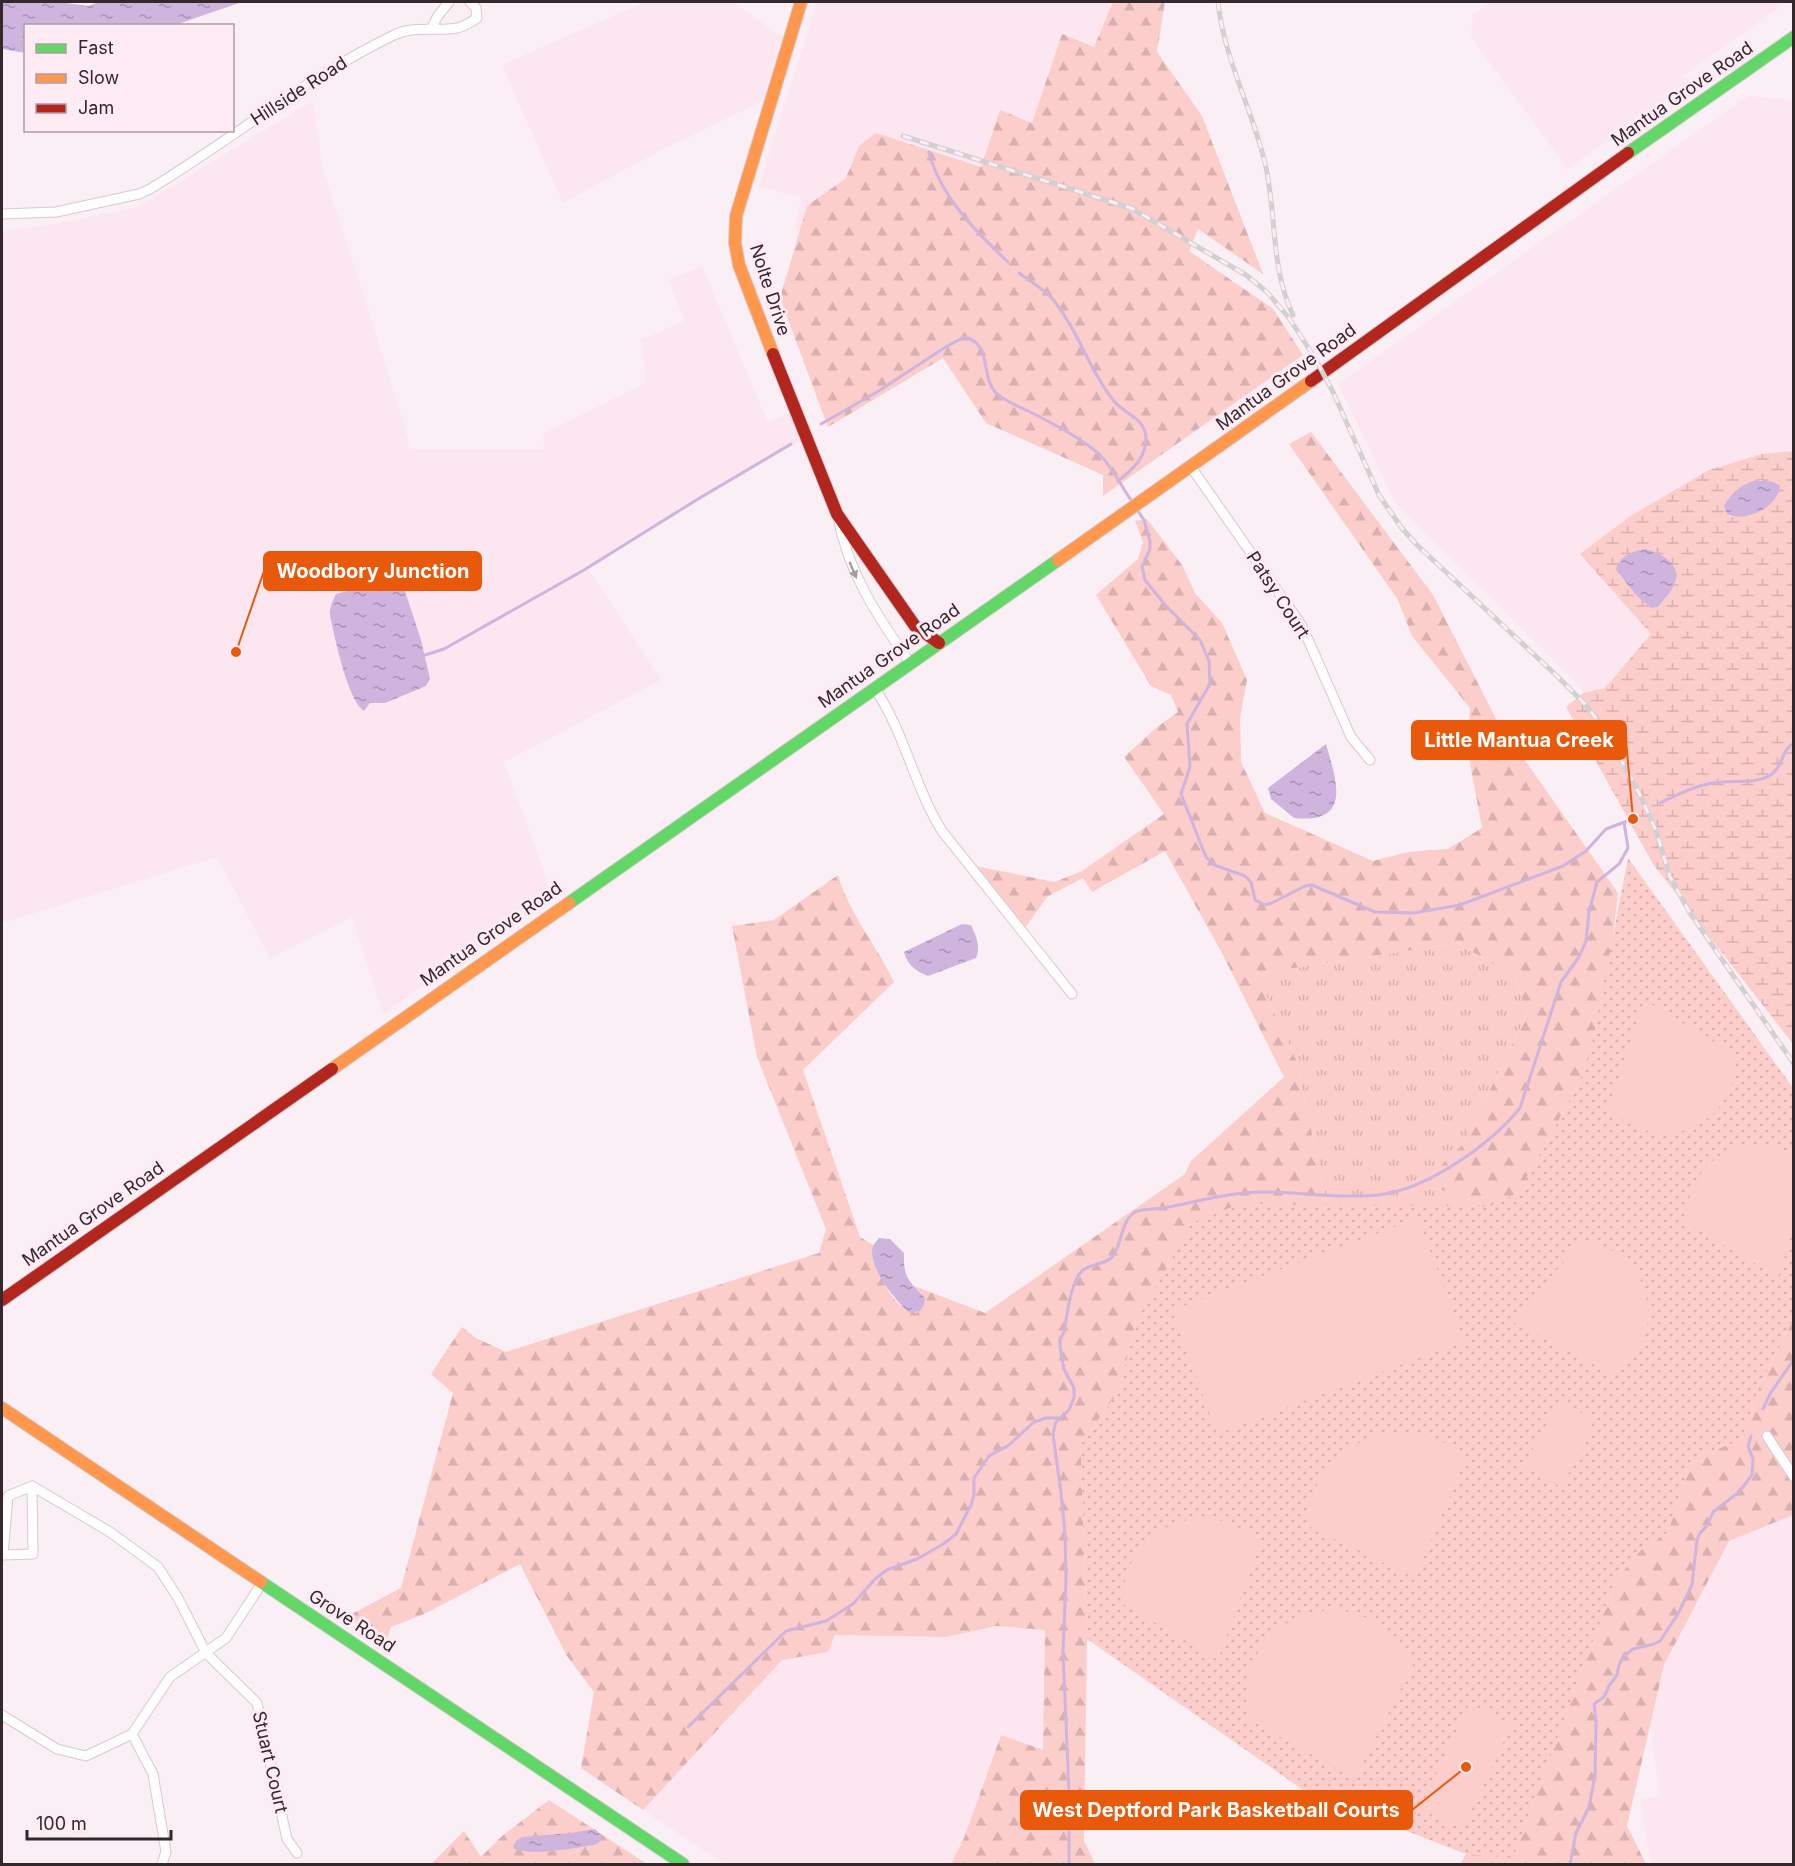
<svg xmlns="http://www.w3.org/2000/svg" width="1795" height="1866" viewBox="0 0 1795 1866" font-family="Inter,sans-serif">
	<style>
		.built { fill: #fce6f0 }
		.grass { fill: url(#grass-tufts) }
		.forest { fill: url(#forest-firs) }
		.wetland { fill: url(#wetland-marsh); fill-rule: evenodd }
		.park { fill: url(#park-dots) }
		.pitch { fill: #fbcdcb }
		.water { fill: url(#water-ripples) }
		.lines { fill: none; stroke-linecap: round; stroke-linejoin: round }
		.stream { stroke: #cfb4de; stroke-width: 3 }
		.street-casing { stroke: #d6cbd0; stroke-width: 11 }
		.fast-casing { stroke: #d6cbd0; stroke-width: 14 }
		.slow-casing { stroke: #d6cbd0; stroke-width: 14 }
		.jam-casing { stroke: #d6cbd0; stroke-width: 14 }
		.street { stroke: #fefdfd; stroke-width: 9 }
		.fast { stroke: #63d668; stroke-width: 12 }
		.slow { stroke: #ff974d; stroke-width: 12 }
		.jam { stroke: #b3261e; stroke-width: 12 }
		.rail-casing { stroke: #d3d0d1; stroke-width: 5 }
		.rail { stroke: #feebf3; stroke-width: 3; stroke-dasharray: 9; stroke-linecap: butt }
		.oneway { fill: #a39d9f }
		.labels { text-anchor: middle; stroke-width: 6; stroke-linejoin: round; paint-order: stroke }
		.street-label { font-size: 18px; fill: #34282d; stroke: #feebf3 }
		.leader { fill: none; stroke: #e8590c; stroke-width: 2 }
		.callout-dot { fill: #e8590c; stroke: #feebf3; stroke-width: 2 }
		.callout { fill: #e8590c; stroke: #e8590c; stroke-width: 2 }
		.callout-label { font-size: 20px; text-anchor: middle; font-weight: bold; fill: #fff }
	</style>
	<defs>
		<pattern id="grass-tufts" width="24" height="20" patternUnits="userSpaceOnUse" patternTransform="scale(1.5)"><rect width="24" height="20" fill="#fbcdcb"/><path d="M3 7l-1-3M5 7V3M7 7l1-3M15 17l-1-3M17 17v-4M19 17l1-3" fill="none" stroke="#d8b0af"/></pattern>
		<pattern id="forest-firs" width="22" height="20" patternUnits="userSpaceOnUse" patternTransform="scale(1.5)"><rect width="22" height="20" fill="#fbcdcb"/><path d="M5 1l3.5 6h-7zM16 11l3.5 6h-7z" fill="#d8b0af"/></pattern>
		<pattern id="wetland-marsh" width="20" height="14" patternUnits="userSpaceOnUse" patternTransform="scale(1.5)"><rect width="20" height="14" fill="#fbcdcb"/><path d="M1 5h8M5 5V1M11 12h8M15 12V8" fill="none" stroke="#d8b0af"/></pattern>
		<pattern id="park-dots" width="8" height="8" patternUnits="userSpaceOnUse" patternTransform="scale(1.5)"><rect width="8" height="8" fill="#fbcdcb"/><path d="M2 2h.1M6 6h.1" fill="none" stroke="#d8b0af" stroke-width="1.8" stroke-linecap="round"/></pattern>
		<pattern id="water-ripples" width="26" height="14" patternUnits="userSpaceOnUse" patternTransform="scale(1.5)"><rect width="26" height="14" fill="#cfb4de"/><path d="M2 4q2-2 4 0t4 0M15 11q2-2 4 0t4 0" fill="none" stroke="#a992b4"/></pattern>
	</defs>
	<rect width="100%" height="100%" fill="#faeff4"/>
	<g class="built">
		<polygon points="645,2 733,2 782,37 763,101 663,149 563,203 502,65"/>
		<polygon points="817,2 1113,2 1094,47 1061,35 1032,123 1000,110 981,167 908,143 848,245 793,230 802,198 759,186"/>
		<polygon points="1489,2 1787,2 1683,76 1694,80 1566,170 1562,161 1471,37 1473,14"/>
		<polygon points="1748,96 1793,100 1793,451 1762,454 1580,554 1651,634 1605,688 1583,693 1580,686 1396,504 1338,384"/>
		<polygon points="313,101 323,169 388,372 411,449 545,449 542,434 646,383 641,340 684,321 669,280 702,266 768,423 799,408 809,436 587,567 661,680 504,762 553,896 383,1014 352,917 270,958 217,857 2,923 2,231 50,225 138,207"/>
		<polygon points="1793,1515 1793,1864 1651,1864 1640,1800 1660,1796 1650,1726 1664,1665 1729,1541"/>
		<polygon points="996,1626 1046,1630 1043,1751 1000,1735 964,1838 951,1864 724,1864 643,1810 782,1660 827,1652 835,1635 946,1637"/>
	</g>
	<polygon class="grass" points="1458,943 1515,977 1527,1014 1464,1143 1424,1183 1489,1207 1327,1206 1297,1062 1256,974"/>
	<g class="forest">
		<polygon points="1113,2 1165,2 1157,52 1202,116 1263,274 1198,229 1189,251 1273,309 1303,355 1103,496 1103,475 986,423 943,358 828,427 780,298 807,206 846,178 859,146 876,133 981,167 1000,110 1032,123 1062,34 1094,47"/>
		<path d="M1311 432 1433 595 1496 719 1618 893 1612 945 1590 1055 1576 1089 1518 1193 1489 1207 1423 1183 1464 1143 1527 1014 1515 977 1458 943 1256 974 1297 1062 1327 1206 1239 1204 1136 1322 1119 1391 1081 1444 1087 1639 1084 1841 1095 1864H951L964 1838 1001 1735 1043 1750 1045 1630 996 1626 946 1637 835 1635 828 1652 782 1660 643 1810 581 1768 594 1692 567 1656 520 1564 424 1614 391 1627 386 1642 346 1617 401 1588 453 1393 431 1374 462 1327 476 1338 506 1352 819 1253 826 1229 757 1057 732 926 774 920 838 875C849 914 877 946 894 982L803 1070 860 1237 873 1245C871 1260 887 1294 899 1304 904 1308 911 1310 916 1313L924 1305 925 1298 914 1286 985 1313 1185 1174 1191 1161 1284 1077 1222 953 1165 851 1092 892 1083 878 1047 897 1025 928 975 866 1055 882 1082 871 1164 814 1124 757 1157 727 1178 712 1171 695 1151 686 1096 595 1138 559 1143 542 1135 521 1147 519 1182 565 1195 593 1222 623 1247 680 1240 717 1241 762 1265 813 1373 861 1408 852 1448 849 1482 828 1468 752 1470 708 1412 636 1398 600 1289 444Z"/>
		<polygon points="1793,1320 1793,1515 1729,1541 1664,1665 1627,1826 1646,1864 1460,1864 1466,1854 1513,1857 1615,1581 1641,1550 1668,1532 1692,1458 1742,1440 1759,1387"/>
		<polygon points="549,1800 647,1864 431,1864 464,1831 481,1857 502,1836"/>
	</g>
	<path class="wetland" d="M1793 451V1044L1653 864 1566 707 1583 693 1605 688 1651 634 1580 554 1629 517 1709 470 1762 454ZM1756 480H1761L1779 490C1766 513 1756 511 1732 517L1727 514 1724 506C1731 493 1741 485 1756 480ZM1646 549C1662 554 1684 566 1673 587 1670 594 1663 600 1658 607L1651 608 1619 575Z"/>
	<polygon class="park" points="1628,858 1793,1088 1793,1320 1759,1387 1742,1440 1692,1458 1668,1532 1641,1550 1615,1581 1513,1858 1466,1854 1306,1792 1087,1639 1081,1444 1119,1391 1136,1322 1192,1223 1239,1204 1488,1207 1518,1193 1576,1089 1590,1055"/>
	<g class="pitch">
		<path d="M1644 1000 1735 1054C1739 1126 1659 1160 1609 1108Z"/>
		<path d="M1752 1144 1772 1145 1793 1153V1231L1778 1277 1687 1223C1685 1181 1711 1150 1752 1144Z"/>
		<polygon points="1418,1218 1464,1341 1217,1434 1172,1310"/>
		<path d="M1581 1241C1653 1250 1673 1334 1613 1375L1513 1322Z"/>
		<polygon points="1560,1401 1594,1420 1589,1430 1590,1435 1561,1487 1523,1466"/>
		<path d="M1393 1432C1421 1432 1444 1439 1466 1458L1415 1578 1306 1525C1310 1475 1343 1440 1393 1432Z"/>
		<path d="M1198 1518C1223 1518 1242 1526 1260 1543L1218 1660 1123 1604C1121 1558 1153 1523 1198 1518Z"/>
		<path d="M1335 1610C1371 1613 1398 1632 1413 1665L1355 1779 1248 1719C1237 1659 1274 1612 1335 1610Z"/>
		<polygon points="1469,1704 1512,1724 1463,1829 1420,1809"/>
	</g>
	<g class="water">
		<polygon points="2,2 59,2 88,6 99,2 242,2 175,25 26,26 25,53 2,49"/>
		<path d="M1756 480 1773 482 1780 486C1778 507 1746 523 1727 514L1724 506C1732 492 1740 485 1756 480Z"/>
		<path d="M1646 549C1663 554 1685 566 1673 587 1670 594 1663 600 1658 607L1651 608 1636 595 1616 570C1619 556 1633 551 1646 549Z"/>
		<path d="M391 577 399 580 403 585 421 640 430 679 426 686 385 703H370L364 711C348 701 334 635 330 615 329 609 333 600 336 594L382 581 387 585Z"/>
		<path d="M1326 744C1337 782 1352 824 1294 818L1271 799 1268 788Z"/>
		<path d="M962 924 971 925C976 935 981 948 976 958L928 976C917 972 907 965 904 952Z"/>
		<path d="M879 1238 890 1239 904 1253C903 1278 909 1281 925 1298L924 1305 920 1311 910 1313C895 1301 872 1271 872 1251 872 1245 876 1242 879 1238Z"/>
		<path d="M595 1829 601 1835V1840L597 1844C579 1848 531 1856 515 1849L513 1846 517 1840 523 1837 570 1833Z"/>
	</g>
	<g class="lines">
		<g class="stream">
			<path d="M929 152C940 196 976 232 1008 262"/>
			<path d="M1019 273C1031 282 1046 290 1055 302 1079 332 1089 370 1113 400 1124 414 1144 417 1146 437 1147 457 1133 469 1118 481"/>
			<path d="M821 424 877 392 944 348 964 337C993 343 980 377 996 393 1005 401 1017 406 1028 411 1052 423 1078 436 1099 454 1113 467 1121 487 1133 503"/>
			<polyline points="1136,508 1144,520 1150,541 1150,549 1142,567 1145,580 1166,606 1200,640 1209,661 1210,684 1187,724 1190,767 1181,794 1206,857 1214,865 1245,876 1251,882 1255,900 1265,905 1272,903 1305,886 1312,885 1375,912 1413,913 1460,905 1563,866 1586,851 1606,829 1633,819"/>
			<polyline points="422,656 444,649 584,570 698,499 791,444"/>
			<path d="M1660 803C1677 795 1694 786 1713 783 1731 779 1752 785 1769 776 1783 768 1781 750 1794 743"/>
			<polyline points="1763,1409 1770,1394 1794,1359"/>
			<polyline points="688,1727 786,1631 826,1621 853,1604 875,1579 887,1570 917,1559 945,1543 956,1534 971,1505 974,1495 974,1478 989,1456 1009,1445 1034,1422 1046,1418 1059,1418"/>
			<path d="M1069 1864V1792L1063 1653 1066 1578 1065 1534 1061 1493 1053 1434 1056 1422 1069 1410 1074 1397V1388L1064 1369 1060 1347V1339L1064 1332C1067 1316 1071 1279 1083 1270 1092 1263 1106 1265 1113 1256 1123 1242 1120 1220 1137 1211 1147 1209 1158 1209 1168 1207 1200 1201 1231 1192 1263 1192 1302 1192 1339 1199 1378 1195 1426 1190 1490 1145 1520 1108L1561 982 1579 957 1586 941 1589 912 1597 882 1619 864 1628 848 1624 822"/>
			<polyline points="1570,1864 1576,1833 1589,1807 1595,1776 1596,1721 1594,1704 1604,1697 1609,1686 1617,1675 1619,1665 1624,1656 1633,1649 1654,1644 1660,1641 1678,1614 1692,1585 1697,1540 1700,1533 1707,1526 1713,1512 1739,1492 1752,1475 1753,1459 1748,1446 1751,1436"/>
		</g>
		<defs>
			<g id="street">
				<polyline points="432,28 437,17 449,2"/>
				<path d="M2 214 56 212 139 194 150 189C233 139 307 77 394 35 415 25 436 32 457 28 464 27 471 22 477 18L476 8 470 2"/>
				<polyline points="1191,467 1302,626 1351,737 1370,760"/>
				<path d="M838 517C848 573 878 617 910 663"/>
				<path d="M875 689C904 731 914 786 942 831L1072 994"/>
				<polyline points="1767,1436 1794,1477"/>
				<polyline points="32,1486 33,1554 3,1555 8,1496 32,1486 110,1532 158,1567 178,1598 206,1653 257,1703 287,1839 297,1853"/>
				<polyline points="2,1715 57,1749 86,1756 132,1734 170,1677 226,1638 262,1583"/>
				<polyline points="132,1734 153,1774 166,1852 162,1864"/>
			</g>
			<g id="fast">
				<polyline points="1628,153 1794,37"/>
				<polyline points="569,903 1058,560"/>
				<polyline points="261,1582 683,1864"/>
			</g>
			<g id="slow">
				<polyline points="773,354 739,265 735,243 736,216 801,2"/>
				<polyline points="1058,560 1311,381"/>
				<polyline points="332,1069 569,903"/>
				<polyline points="2,1408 261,1582"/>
			</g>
			<g id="jam">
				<polyline points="773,354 837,514 915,626 939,643"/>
				<polyline points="1311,381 1628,153"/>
				<polyline points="2,1300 332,1069"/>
			</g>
		</defs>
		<use href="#street" class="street-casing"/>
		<use href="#fast" class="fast-casing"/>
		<use href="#slow" class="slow-casing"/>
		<use href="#jam" class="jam-casing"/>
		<use href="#street" class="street"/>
		<use href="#fast" class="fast"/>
		<use href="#slow" class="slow"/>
		<use href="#jam" class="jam"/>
		<defs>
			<g id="rail">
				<path d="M1218 2C1224 59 1252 108 1265 163 1277 214 1270 267 1293 315"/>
				<polyline points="903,136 1131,208 1246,275 1267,292 1289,318 1315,358 1333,392 1379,495 1401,527 1416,544 1558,677 1583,702 1604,728 1641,797 1656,831 1670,877 1690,913 1794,1064"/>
			</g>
		</defs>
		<use href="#rail" class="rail-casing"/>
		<use href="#rail" class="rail"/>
	</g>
	<defs><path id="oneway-solid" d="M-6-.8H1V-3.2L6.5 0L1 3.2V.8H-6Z" transform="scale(1.5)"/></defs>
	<use class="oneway" href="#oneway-solid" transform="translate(853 570) rotate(67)"/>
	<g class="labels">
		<g class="street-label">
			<text transform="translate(299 91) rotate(-33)" y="6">Hillside Road</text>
			<text transform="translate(1682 94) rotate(-35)" y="6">Mantua Grove Road</text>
			<text transform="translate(770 290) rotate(72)" y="6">Nolte Drive</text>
			<text transform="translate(1286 377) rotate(-36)" y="6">Mantua Grove Road</text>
			<text transform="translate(1278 595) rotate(57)" y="6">Patsy Court</text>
			<text transform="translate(889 656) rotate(-35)" y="6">Mantua Grove Road</text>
			<text transform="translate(491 934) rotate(-35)" y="6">Mantua Grove Road</text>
			<text transform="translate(93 1214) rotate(-35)" y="6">Mantua Grove Road</text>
			<text transform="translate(352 1621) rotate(33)" y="6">Grove Road</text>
			<text transform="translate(270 1762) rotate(77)" y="6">Stuart Court</text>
		</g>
	</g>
	<path class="leader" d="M236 652L264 571M1633 819L1626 740M1466 1767L1412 1810"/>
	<g class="callout-dot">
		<circle cx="236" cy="652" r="6"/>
		<circle cx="1633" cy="819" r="6"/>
		<circle cx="1466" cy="1767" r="6"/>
	</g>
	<g class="callout">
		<rect x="264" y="552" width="217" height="38" rx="6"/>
		<rect x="1412" y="721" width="214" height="38" rx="6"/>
		<rect x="1021" y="1791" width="391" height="38" rx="6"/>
	</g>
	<g class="callout-label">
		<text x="373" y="578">Woodbory Junction</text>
		<text x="1519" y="747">Little Mantua Creek</text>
		<text x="1216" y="1817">West Deptford Park Basketball Courts</text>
	</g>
	<rect width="1795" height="1866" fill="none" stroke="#34282d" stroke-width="6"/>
	<rect x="24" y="24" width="210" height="108" fill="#feebf3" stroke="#ad9da4" stroke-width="1.5"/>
	<rect x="36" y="44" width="30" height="9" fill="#63d668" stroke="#ad9da4" stroke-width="1.5"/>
	<text x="78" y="54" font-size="18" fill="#34282d">Fast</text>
	<rect x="36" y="74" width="30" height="9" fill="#ff974d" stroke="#ad9da4" stroke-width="1.5"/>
	<text x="78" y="84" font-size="18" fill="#34282d">Slow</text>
	<rect x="36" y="104" width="30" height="9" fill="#b3261e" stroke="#ad9da4" stroke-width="1.5"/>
	<text x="78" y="114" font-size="18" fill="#34282d">Jam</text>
	<path d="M27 1830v9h144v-9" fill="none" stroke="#34282d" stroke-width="3"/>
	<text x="36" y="1830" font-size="18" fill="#34282d" stroke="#feebf3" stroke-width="4.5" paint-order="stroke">100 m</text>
</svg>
